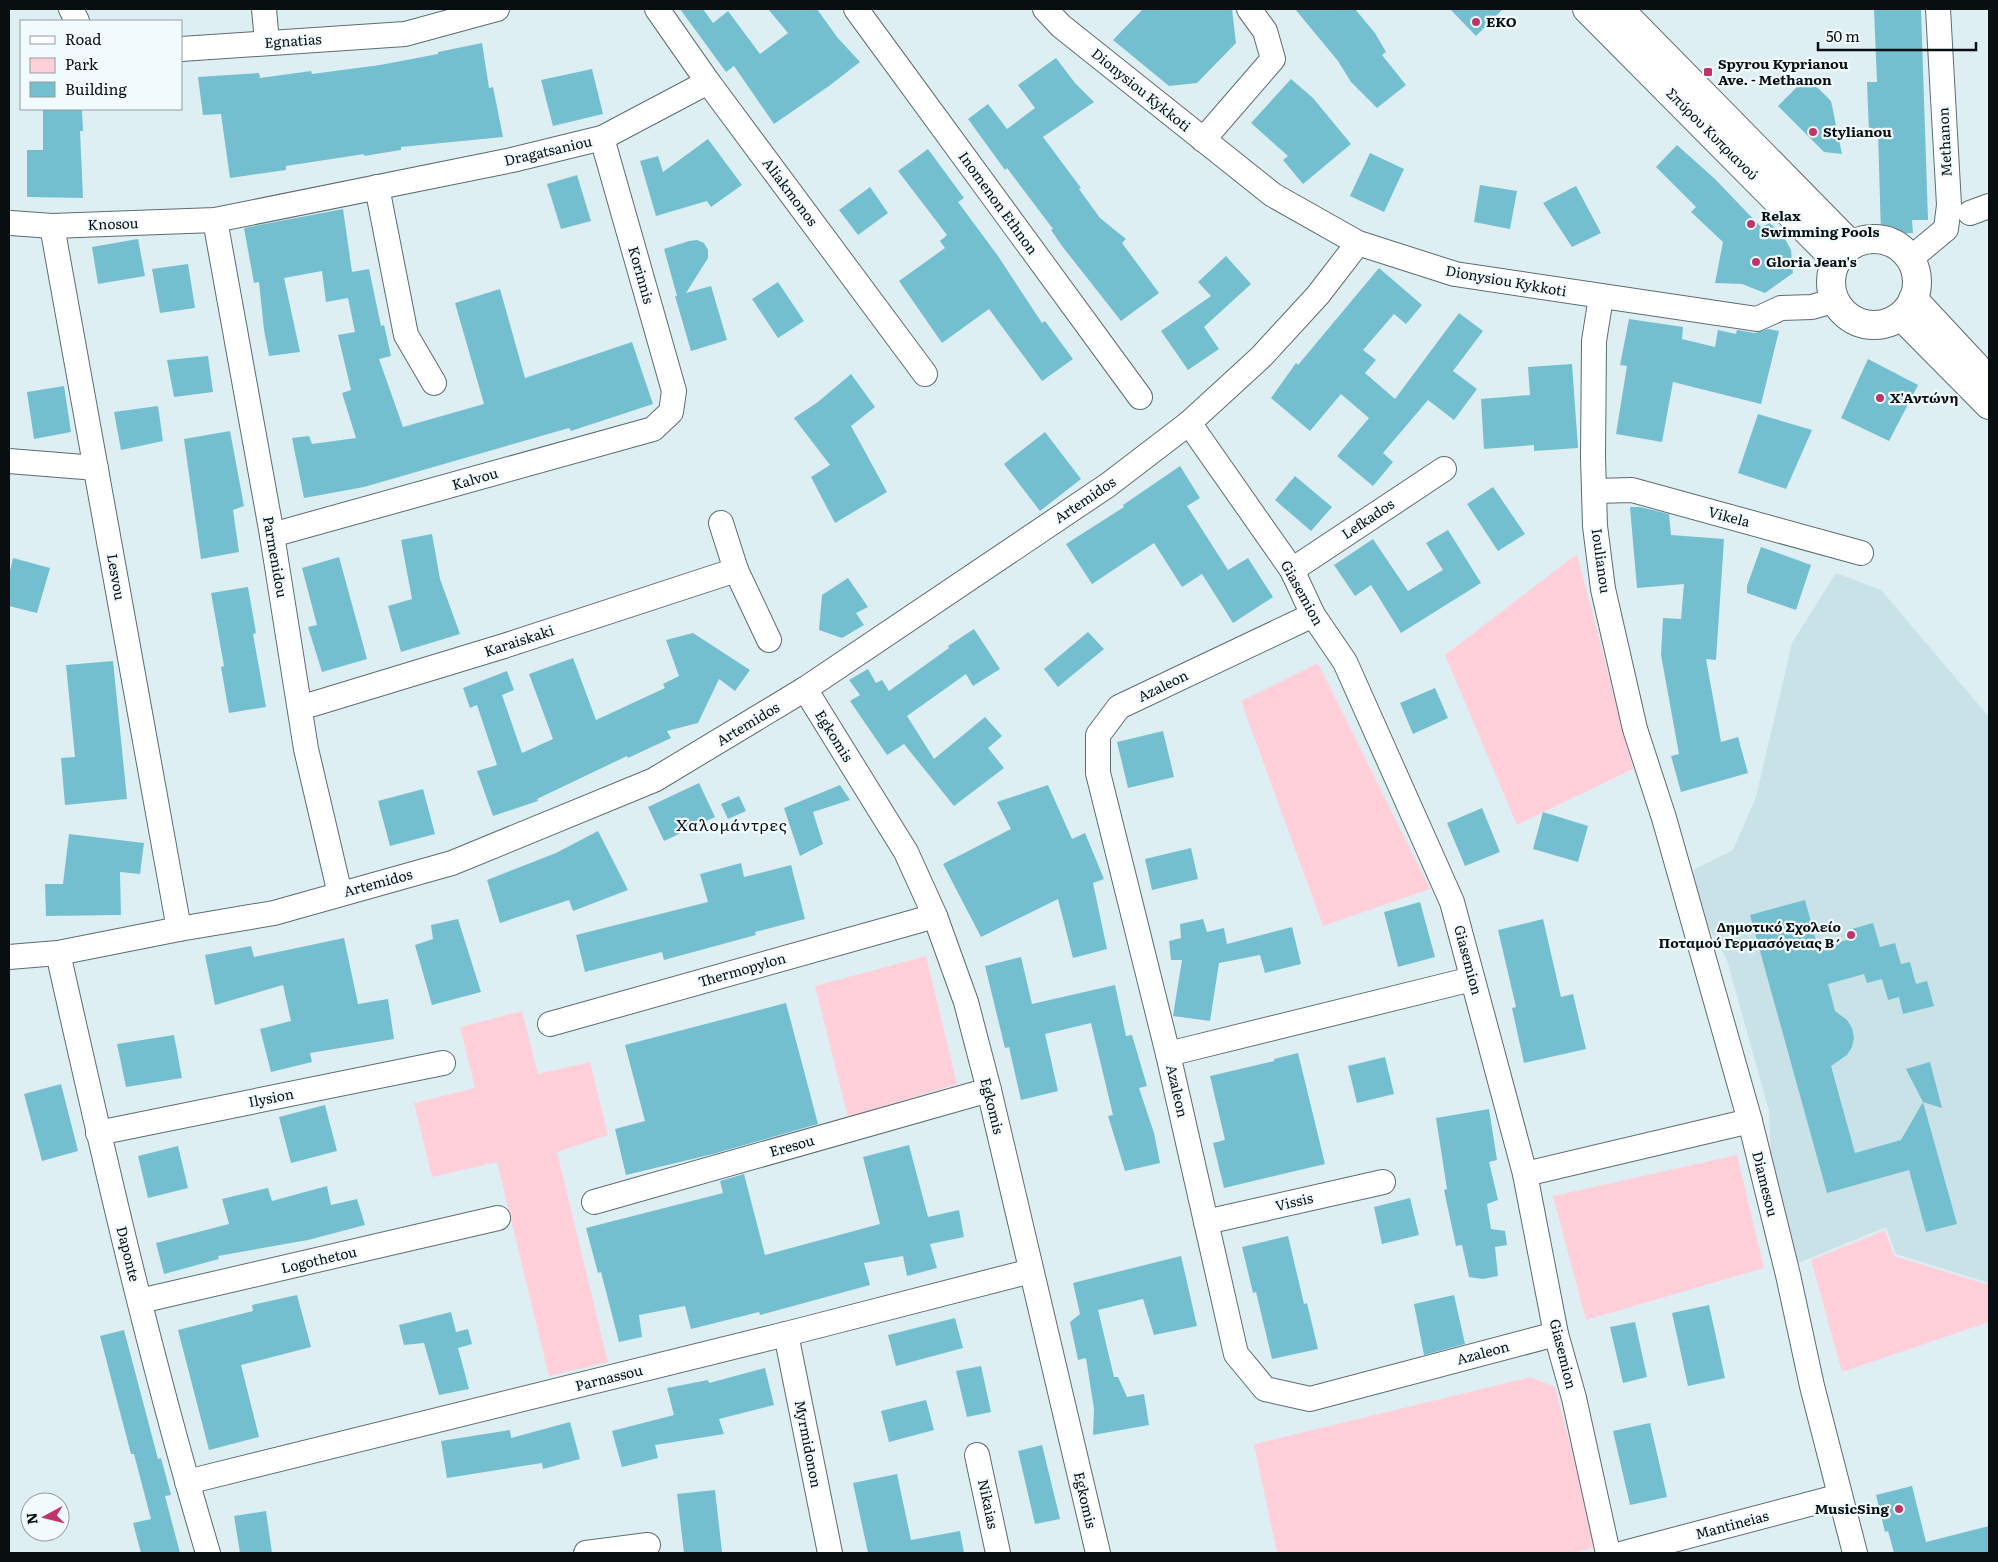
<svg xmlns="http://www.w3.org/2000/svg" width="1998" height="1562" viewBox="0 0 1998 1562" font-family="Literata,serif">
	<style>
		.built { fill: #c8e2e8 }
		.green { fill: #ffcfda }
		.building { fill: #74bfcf }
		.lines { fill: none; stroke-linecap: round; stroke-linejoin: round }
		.minor-casing { stroke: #5d6c6f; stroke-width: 26 }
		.major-casing { stroke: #5d6c6f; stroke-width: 30 }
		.minor { stroke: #fff; stroke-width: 24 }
		.major { stroke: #fff; stroke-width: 28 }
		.poi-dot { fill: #bf3469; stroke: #f1fbfe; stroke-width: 2 }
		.labels { text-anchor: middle; stroke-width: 4.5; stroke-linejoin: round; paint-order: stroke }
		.poi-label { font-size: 14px; font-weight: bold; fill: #090e10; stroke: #f1fbfe; text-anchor: start }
		.street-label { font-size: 14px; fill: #090e10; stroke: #f1fbfe }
		.quarter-label { font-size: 16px; letter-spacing: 1px; fill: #090e10; stroke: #f1fbfe }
	</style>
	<rect width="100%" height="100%" fill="#deeff4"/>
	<polygon class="built" points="1836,573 1881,590 1989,717 1989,1283 1896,1254 1886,1227 1796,1264 1772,1181 1769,1111 1727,960 1699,909 1693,870 1733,850 1756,797 1792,643"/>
	<g class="green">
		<polygon points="1577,554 1633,769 1517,825 1445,655"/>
		<polygon points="1318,663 1430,889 1323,926 1241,701"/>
		<polygon points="926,956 957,1084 848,1117 815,986"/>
		<polygon points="522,1011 538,1074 590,1062 608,1135 557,1152 608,1362 549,1376 497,1162 432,1177 414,1103 475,1088 460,1027"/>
		<polygon points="1737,1155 1764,1268 1586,1320 1553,1196"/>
		<polygon points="1885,1230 1894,1256 1989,1285 1989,1322 1842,1372 1811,1260"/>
		<polygon points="1531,1377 1555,1387 1597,1547 1572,1553 1277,1553 1254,1444"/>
	</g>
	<g class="building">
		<polygon points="680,9 703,9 713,23 728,11 760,54 788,33 768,9 817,9 837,37 860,62 829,86 774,124 734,66 726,72"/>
		<polygon points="1143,9 1232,9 1236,43 1197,83 1169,86 1113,40"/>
		<polygon points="1295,9 1355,9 1375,33 1386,52 1382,55 1406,85 1377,108 1351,82 1338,61"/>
		<polygon points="1450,9 1503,9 1476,36"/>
		<polygon points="1874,9 1921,9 1928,220 1912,220 1913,233 1881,234 1878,132 1869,133 1867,82 1877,82"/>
		<polygon points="482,43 489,88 493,87 503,137 401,147 401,150 364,156 364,154 286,166 286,170 230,178 221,114 203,115 198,77 259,73 260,78 311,71 312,74 380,65 438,54 438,52"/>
		<polygon points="1056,58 1075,83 1094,102 1043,137 1081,188 1079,189 1100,218 1126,239 1122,243 1159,293 1121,321 1062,246 1051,230 1053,229 1007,168 1005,170 968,119 988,104 1007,129 1035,108 1018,85"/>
		<polygon points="592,69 603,114 553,126 541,80"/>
		<polygon points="1807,77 1831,101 1842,154 1824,152 1778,106"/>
		<polygon points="1291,79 1313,98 1351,144 1303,184 1283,160 1288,156 1251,123"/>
		<polygon points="43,109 82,109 83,131 80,131 83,198 27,197 27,150 43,150"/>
		<polygon points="708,139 742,185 711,207 707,201 656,216 640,161 658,156 663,172"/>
		<polygon points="1677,145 1715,179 1761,227 1770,223 1784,237 1791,250 1793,273 1765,293 1742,284 1715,283 1723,242 1691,212 1696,207 1656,167"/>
		<polygon points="928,149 964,198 958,202 998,256 1042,323 1045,321 1073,359 1042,381 989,309 942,343 899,281 945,248 940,241 947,235 898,171"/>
		<polygon points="1370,153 1404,169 1384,212 1350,196"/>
		<polygon points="577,175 591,221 561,229 547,184"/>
		<polygon points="1480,185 1517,191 1510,229 1474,222"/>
		<polygon points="1576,186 1601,233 1572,247 1543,203"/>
		<polygon points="870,187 888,213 858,235 839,210"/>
		<polygon points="343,209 352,272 369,269 381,326 384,325 391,356 379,359 403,427 484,404 455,303 500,289 525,378 632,342 653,404 571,431 569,428 364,487 304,498 292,438 309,436 312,444 356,438 342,393 351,390 338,335 355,332 348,298 326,302 322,271 284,278 300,352 269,356 264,330 259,282 254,283 244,228"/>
		<polygon points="138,239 145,276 98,284 92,247"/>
		<polygon points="697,240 704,243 708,250 708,258 686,293 711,286 727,340 691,351 675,296 677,296 664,249 689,241"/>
		<polygon points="1226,256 1251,284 1204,327 1219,349 1188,370 1161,331 1211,296 1198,282"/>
		<polygon points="188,264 195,308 160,313 152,269"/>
		<polygon points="1379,268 1422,305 1406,324 1394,314 1363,350 1376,360 1365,373 1395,399 1459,313 1483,331 1453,371 1477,389 1454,420 1428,400 1383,453 1393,462 1373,486 1337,456 1369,418 1341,394 1310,431 1271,398 1296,363 1298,365"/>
		<polygon points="778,282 804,321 778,338 752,299"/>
		<polygon points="1629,319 1683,327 1682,339 1715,347 1718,330 1736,334 1737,330 1755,333 1768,329 1779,331 1761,404 1673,382 1662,442 1616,434 1627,366 1620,365"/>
		<polygon points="208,356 213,392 174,397 167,360"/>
		<polygon points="1868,359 1918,385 1889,441 1841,418"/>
		<polygon points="1572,364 1578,448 1534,451 1534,445 1484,449 1481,399 1530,395 1528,367"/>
		<polygon points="851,374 875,407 851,426 887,492 835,523 811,477 830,465 794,418 818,402"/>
		<polygon points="64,386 71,432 34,439 27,392"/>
		<polygon points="158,406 163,441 121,450 114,412"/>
		<polygon points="1758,414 1812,430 1786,489 1738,473"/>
		<polygon points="230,431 244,506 233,510 239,552 201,559 184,439"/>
		<polygon points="1045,432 1081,479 1040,511 1004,464"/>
		<polygon points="1180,466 1200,498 1187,506 1228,570 1248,558 1273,597 1233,623 1202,574 1182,587 1154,543 1092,584 1066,544 1124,507 1123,505"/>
		<polygon points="1295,476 1332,507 1311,531 1275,500"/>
		<polygon points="1493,487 1525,534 1498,551 1467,504"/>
		<polygon points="1630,507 1640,507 1669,514 1671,535 1724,539 1716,660 1706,659 1721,742 1738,737 1748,773 1681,792 1671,756 1679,754 1661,655 1663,618 1681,619 1684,584 1637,588"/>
		<polygon points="1448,530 1481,583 1401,633 1371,585 1355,596 1334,565 1373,539 1408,591 1443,570 1426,543"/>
		<polygon points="432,534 440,579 460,634 401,652 388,606 412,599 401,540"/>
		<polygon points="1761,547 1811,565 1796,610 1747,593 1747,586"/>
		<polygon points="339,557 367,659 322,672 308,627 317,625 302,568"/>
		<polygon points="13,558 50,568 37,613 9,606 9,575"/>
		<polygon points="848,578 868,607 856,613 864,625 842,638 819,630 822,595"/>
		<polygon points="248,587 256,633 253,634 266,707 229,713 221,667 224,666 211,593"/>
		<polygon points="974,629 1000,669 973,686 966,674 907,716 934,759 985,717 1002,736 988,748 1004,768 954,806 904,744 887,755 850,701 860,695 849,680 868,669 876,683 882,680 889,691 949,648 948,646"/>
		<polygon points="1088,632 1104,649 1058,687 1044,669"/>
		<polygon points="693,633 750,670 735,691 719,679 698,723 667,731 671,738 628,758 627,756 537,799 538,801 493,816 477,771 497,765 477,705 470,708 463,688 507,671 514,690 502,695 522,753 553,739 529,674 573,658 596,720 665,688 663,684 679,676 666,640"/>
		<polygon points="113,661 127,799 65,805 61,758 75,757 66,665"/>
		<polygon points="1435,688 1448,718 1413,734 1400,703"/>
		<polygon points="1163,731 1174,777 1128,788 1117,742"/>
		<polygon points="699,783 715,817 664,841 648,807"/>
		<polygon points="840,785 850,800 813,812 823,844 800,856 784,808"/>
		<polygon points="1048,785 1072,839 1085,833 1104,879 1093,883 1107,949 1073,958 1058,899 981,937 943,864 1011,829 997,802"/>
		<polygon points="423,789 435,834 390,846 378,801"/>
		<polygon points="739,796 746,811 728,819 721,804"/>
		<polygon points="1482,808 1500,852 1465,866 1447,823"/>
		<polygon points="1543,812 1588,826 1578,862 1533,849"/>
		<polygon points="598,831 628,890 573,911 569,900 500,923 487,880 556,853"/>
		<polygon points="69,834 144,843 140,874 120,872 121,915 46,916 45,884 63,884"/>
		<polygon points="1191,848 1198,879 1152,890 1145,859"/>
		<polygon points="741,863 744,877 791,865 805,919 755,932 756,935 664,960 662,952 585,972 576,935 708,902 700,874"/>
		<polygon points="1805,900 1818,948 1854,938 1852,929 1873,923 1880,947 1895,943 1901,964 1910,962 1916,984 1927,981 1934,1006 1903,1014 1899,997 1888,1000 1882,979 1867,983 1864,974 1828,984 1835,1011 1847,1020 1852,1028 1854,1038 1852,1047 1847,1055 1831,1066 1855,1153 1901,1140 1923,1102 1957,1224 1926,1232 1909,1170 1827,1193 1750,915"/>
		<polygon points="1420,902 1435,957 1398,967 1384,912"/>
		<polygon points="458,919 481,992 432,1005 415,945 433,939 431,925"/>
		<polygon points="1203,919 1207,932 1224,928 1227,944 1292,927 1301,964 1265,973 1260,955 1219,963 1210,1021 1173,1016 1182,960 1171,960 1169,941 1181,938 1180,924"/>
		<polygon points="1543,919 1561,997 1573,994 1586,1049 1524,1063 1512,1008 1516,1007 1498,930"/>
		<polygon points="344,938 358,1004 388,999 394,1039 310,1053 312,1062 271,1072 260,1029 291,1021 283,985 215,1005 205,955 251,946 254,957"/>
		<polygon points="1021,957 1032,1004 1115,985 1126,1036 1132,1035 1147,1086 1139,1088 1154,1133 1160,1163 1125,1171 1108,1116 1113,1115 1091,1023 1045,1034 1058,1091 1021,1100 1009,1047 1005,1048 985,966"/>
		<polygon points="786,1003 818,1124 713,1154 626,1175 615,1129 645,1121 625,1045"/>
		<polygon points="174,1035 182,1078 126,1087 117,1044"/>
		<polygon points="1298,1053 1325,1164 1224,1188 1213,1143 1225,1140 1210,1076 1274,1061 1274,1059"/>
		<polygon points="1385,1057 1394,1094 1357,1103 1348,1066"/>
		<polygon points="1930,1062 1942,1108 1923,1102 1906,1069"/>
		<polygon points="61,1084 78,1151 42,1161 24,1094"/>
		<polygon points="325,1105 337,1151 291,1163 279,1117"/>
		<polygon points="1489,1109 1497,1160 1489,1162 1498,1200 1487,1204 1491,1229 1505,1231 1507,1245 1495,1247 1498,1276 1483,1279 1469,1277 1462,1245 1456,1246 1444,1190 1447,1189 1436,1118"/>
		<polygon points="909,1145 928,1217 959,1210 964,1237 930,1244 937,1268 907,1276 903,1256 864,1263 870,1285 760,1315 759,1312 691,1329 685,1306 639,1315 642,1337 619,1342 601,1272 598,1273 586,1228 723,1193 720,1181 744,1174 765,1255 880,1224 863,1157"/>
		<polygon points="178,1146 188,1188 148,1198 138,1156"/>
		<polygon points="327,1186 331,1205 357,1199 365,1225 308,1240 218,1256 219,1259 164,1274 156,1243 229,1224 222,1199 268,1188 272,1201"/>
		<polygon points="1410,1198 1419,1235 1382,1244 1374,1207"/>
		<polygon points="1288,1236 1304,1304 1307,1303 1318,1349 1272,1359 1256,1292 1253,1293 1242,1247"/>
		<polygon points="1181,1256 1197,1326 1154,1335 1143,1299 1098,1310 1114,1377 1118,1377 1127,1397 1144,1394 1149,1425 1093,1435 1094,1409 1086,1358 1078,1360 1070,1322 1080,1314 1073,1283"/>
		<polygon points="297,1295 311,1347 241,1365 259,1437 209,1450 178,1330 253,1311 252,1305"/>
		<polygon points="1454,1295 1465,1344 1424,1355 1414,1304"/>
		<polygon points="1709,1305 1725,1378 1688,1386 1672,1313"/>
		<polygon points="451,1312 456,1332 468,1329 472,1344 458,1348 469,1389 439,1395 424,1343 404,1345 399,1325"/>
		<polygon points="955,1318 963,1348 896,1366 888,1335"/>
		<polygon points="1635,1322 1647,1377 1623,1383 1610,1327"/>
		<polygon points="124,1330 158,1459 161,1458 171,1495 165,1496 180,1553 141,1553 133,1523 151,1519 134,1454 131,1454 100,1336"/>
		<polygon points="981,1366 991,1412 967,1417 956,1371"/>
		<polygon points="765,1368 774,1405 719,1419 724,1434 655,1445 658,1458 622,1467 612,1431 674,1415 667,1388 708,1380 709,1383"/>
		<polygon points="926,1400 934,1430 889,1442 881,1411"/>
		<polygon points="570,1422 580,1459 543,1469 542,1463 447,1478 441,1441 510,1430 511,1438"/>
		<polygon points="1650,1423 1667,1497 1630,1505 1613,1431"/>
		<polygon points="1042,1445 1060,1519 1035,1524 1018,1451"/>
		<polygon points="897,1474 911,1540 960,1531 964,1553 868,1553 853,1483"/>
		<polygon points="1912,1486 1926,1542 1989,1526 1989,1553 1894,1553 1888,1531 1885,1532 1876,1495"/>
		<polygon points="715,1490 722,1552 684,1553 677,1494"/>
		<polygon points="266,1511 272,1553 240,1553 234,1516"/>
	</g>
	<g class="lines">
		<defs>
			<g id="minor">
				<polyline points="71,9 77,21"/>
				<polyline points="264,9 267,42"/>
				<polyline points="657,9 708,82 925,374"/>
				<polyline points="856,9 1140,397"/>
				<polyline points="1045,9 1061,26 1273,195 1358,243 1455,274 1757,319 1781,308 1812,307 1836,300"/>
				<polyline points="181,49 405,34 497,9"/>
				<polyline points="1203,140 1273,59 1265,31 1249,9"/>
				<polyline points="377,187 406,335 434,383"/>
				<polyline points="1970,213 1989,206"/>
				<polyline points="215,220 272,535 306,749 340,894"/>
				<polyline points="11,223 52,226 215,220 512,160 602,138 708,82"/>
				<polyline points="52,226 179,929"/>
				<polyline points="1910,259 1946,229 1949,205 1938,9"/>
				<polyline points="1601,297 1594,341 1593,457 1595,526 1603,589 1635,729 1664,818 1750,1121 1788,1275 1812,1386 1855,1553"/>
				<polyline points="1189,423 1292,570 1313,615 1345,662 1452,902 1525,1174 1556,1334 1574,1398 1608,1553"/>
				<polyline points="9,461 96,468"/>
				<polyline points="1595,491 1632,490 1861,553"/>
				<polyline points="721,523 736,570 769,640"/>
				<polyline points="272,535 653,429 671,412 674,391 602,138"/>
				<polyline points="1292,570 1444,469"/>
				<polyline points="1313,615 1119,707 1098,735 1098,773 1168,1054 1236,1354 1265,1389 1310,1399 1556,1334"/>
				<polyline points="805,689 906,852 935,916 966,1002 989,1090 1098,1553"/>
				<polyline points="300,708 504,646 736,570"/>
				<path d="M58 953C103 1154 149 1356 208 1553"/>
				<polyline points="9,957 58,953 179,929 274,913 452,863 654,780 805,689 1108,485 1189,423 1261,357 1318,295 1358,243"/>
				<polyline points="550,1024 935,916"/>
				<polyline points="1168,1054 1472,979"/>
				<polyline points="98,1133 443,1063"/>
				<polyline points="1525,1174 1750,1121"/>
				<polyline points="594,1202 989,1090"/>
				<polyline points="1206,1222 1383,1182"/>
				<polyline points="140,1301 498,1218"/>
				<polyline points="786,1334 830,1553"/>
				<polyline points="977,1455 998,1553"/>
				<polyline points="187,1482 786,1334 1031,1271"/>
				<polyline points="586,1553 648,1545"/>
				<polyline points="1624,1553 1840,1496"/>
			</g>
			<g id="major">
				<polyline points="1587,9 1837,261"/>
				<polyline points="1619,9 1851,245"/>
				<circle cx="1874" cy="282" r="43"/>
				<polyline points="1913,299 1982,373"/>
				<polyline points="1901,316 1989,405"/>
			</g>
		</defs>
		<use href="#minor" class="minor-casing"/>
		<use href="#major" class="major-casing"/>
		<use href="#minor" class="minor"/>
		<use href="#major" class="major"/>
	</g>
	<g class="poi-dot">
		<circle cx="1476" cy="22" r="5"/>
		<rect x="1703" y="67" width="10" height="10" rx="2.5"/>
		<circle cx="1813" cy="132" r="5"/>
		<circle cx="1751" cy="224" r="5"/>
		<circle cx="1756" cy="262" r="5"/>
		<circle cx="1880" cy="398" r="5"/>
		<circle cx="1851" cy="935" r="5"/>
		<circle cx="1899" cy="1509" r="5"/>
	</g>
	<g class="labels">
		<g class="poi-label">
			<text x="1486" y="27">EKO</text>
			<text x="1718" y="69">Spyrou Kyprianou<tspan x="1718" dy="16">Ave. - Methanon</tspan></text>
			<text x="1823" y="137">Stylianou</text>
			<text x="1761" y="221">Relax<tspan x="1761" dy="16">Swimming Pools</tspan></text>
			<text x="1766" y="267">Gloria Jean's</text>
			<text x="1890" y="403">Χ'Αντώνη</text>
			<text x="1841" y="932" text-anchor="end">Δημοτικό Σχολείο<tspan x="1841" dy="16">Ποταμού Γερμασόγειας Β΄</tspan></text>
			<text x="1889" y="1514" text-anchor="end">MusicSing</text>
		</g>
		<g class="street-label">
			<text transform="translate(293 41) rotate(-4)" y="5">Egnatias</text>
			<text transform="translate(1141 90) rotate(39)" y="5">Dionysiou Kykkoti</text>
			<text transform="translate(1712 134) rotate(45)" y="5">Σπύρου Κυπριανού</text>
			<text transform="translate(1945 142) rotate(-93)" y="5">Methanon</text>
			<text transform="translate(548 151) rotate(-13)" y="5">Dragatsaniou</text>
			<text transform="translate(790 192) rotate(53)" y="5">Aliakmonos</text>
			<text transform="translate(998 203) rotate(54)" y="5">Inomenon Ethnon</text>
			<text transform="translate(113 224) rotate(-2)" y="5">Knosou</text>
			<text transform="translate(641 275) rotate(74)" y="5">Korinnis</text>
			<text transform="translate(1506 281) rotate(10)" y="5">Dionysiou Kykkoti</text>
			<text transform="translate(475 479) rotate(-16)" y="5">Kalvou</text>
			<text transform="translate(1085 500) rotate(-34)" y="5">Artemidos</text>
			<text transform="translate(1729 517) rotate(15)" y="5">Vikela</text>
			<text transform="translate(1368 519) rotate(-34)" y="5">Lefkados</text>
			<text transform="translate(275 557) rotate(80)" y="5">Parmenidou</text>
			<text transform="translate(1601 561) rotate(82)" y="5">Ioulianou</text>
			<text transform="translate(116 577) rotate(80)" y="5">Lesvou</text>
			<text transform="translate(1302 593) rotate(61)" y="5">Giasemion</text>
			<text transform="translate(519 641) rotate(-18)" y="5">Karaiskaki</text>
			<text transform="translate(1163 686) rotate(-26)" y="5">Azaleon</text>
			<text transform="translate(748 724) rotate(-31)" y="5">Artemidos</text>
			<text transform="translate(834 736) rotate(58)" y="5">Egkomis</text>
			<text transform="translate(378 883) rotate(-15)" y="5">Artemidos</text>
			<text transform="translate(1468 960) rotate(75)" y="5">Giasemion</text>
			<text transform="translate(742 970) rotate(-16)" y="5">Thermopylon</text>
			<text transform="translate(1177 1091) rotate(77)" y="5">Azaleon</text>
			<text transform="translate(271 1098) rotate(-11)" y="5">Ilysion</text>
			<text transform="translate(992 1106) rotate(76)" y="5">Egkomis</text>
			<text transform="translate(792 1146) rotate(-16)" y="5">Eresou</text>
			<text transform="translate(1765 1184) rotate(76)" y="5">Diamesou</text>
			<text transform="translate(1294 1202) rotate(-13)" y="5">Vissis</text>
			<text transform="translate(128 1254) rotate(76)" y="5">Daponte</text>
			<text transform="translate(319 1260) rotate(-13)" y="5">Logothetou</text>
			<text transform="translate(1483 1353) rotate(-15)" y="5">Azaleon</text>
			<text transform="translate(1563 1354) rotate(76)" y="5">Giasemion</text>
			<text transform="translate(609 1378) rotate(-14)" y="5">Parnassou</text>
			<text transform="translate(808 1444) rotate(79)" y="5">Myrmidonon</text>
			<text transform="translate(1085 1500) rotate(77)" y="5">Egkomis</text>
			<text transform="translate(988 1504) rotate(78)" y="5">Nikaias</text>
			<text transform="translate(1732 1525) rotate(-15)" y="5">Mantineias</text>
		</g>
		<g class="quarter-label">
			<text x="732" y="831">Χαλομάντρες</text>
		</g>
	</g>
	<rect width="1998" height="1562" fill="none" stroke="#090e10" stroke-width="20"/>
	<rect x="20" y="20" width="162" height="90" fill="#f1fbfe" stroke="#949c9f"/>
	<rect x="30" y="36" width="25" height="8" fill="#ffffff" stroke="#949c9f"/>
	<text x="65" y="45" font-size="15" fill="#090e10">Road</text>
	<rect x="30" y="58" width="25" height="15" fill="#ffcfda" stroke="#949c9f"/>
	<text x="65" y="70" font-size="15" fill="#090e10">Park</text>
	<rect x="30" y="82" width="25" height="15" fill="#74bfcf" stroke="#949c9f"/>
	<text x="65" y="95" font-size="15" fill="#090e10">Building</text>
	<g transform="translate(45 1517) rotate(263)"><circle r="24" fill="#f1fbfe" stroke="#949c9f"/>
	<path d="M0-4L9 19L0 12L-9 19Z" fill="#bf3469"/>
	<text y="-8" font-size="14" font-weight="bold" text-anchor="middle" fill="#090e10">N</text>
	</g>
	<path d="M1818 42v8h158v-8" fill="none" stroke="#090e10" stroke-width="2.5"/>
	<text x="1826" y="42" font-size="15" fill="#090e10" stroke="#f1fbfe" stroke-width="4" paint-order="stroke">50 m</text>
</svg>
